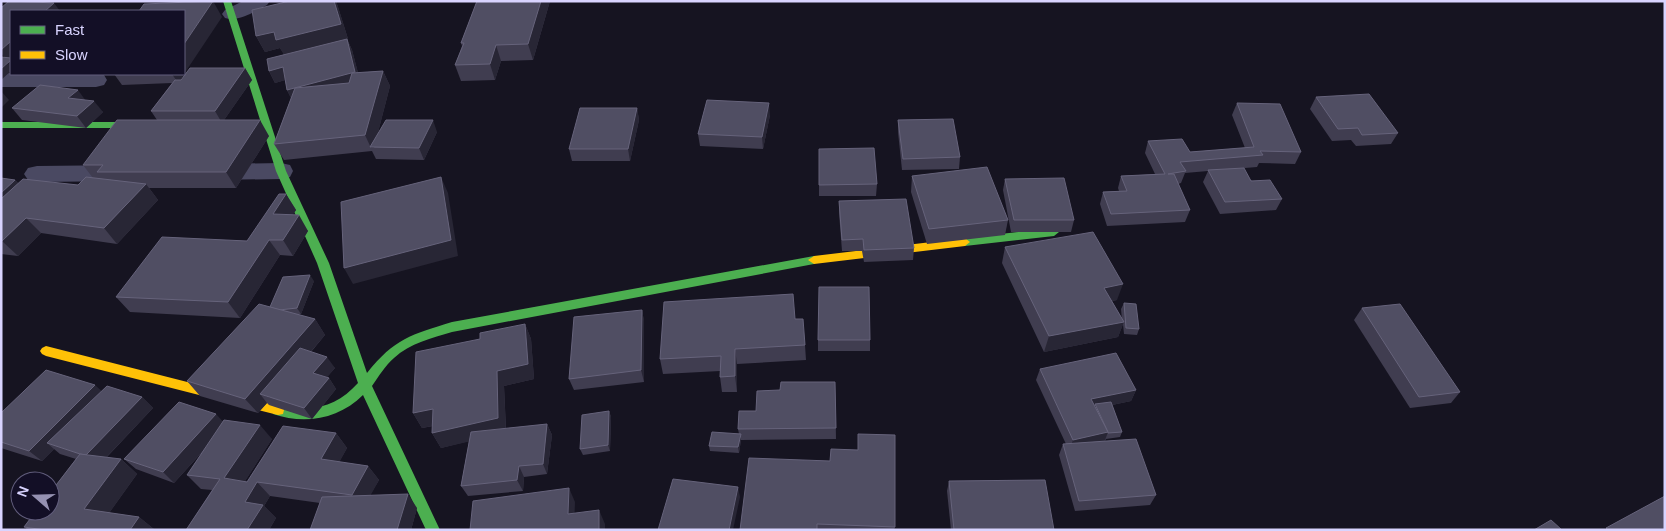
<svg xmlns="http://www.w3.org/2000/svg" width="1666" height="531" viewBox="0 0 1666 531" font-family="Arial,sans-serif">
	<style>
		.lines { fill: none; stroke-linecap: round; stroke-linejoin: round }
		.street { fill: #4a4962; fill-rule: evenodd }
		.fast { fill: #4caf50; fill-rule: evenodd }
		.slow { fill: #ffc107; fill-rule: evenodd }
		.wall { fill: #403d50 }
		.shaded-wall { fill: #282635 }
		.building { fill: #504e63; stroke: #66637b }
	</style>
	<rect width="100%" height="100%" fill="#161421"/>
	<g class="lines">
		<g class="street">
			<path d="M243 1H270L267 5C254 12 239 22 225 18L222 14 225 10Z"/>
			<polygon points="1,73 98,74 104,75 107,80 104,85 96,87 1,87"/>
			<polygon points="281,163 290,165 293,171 290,177 281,179 211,180 202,178 198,172 202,166 211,164"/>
			<polygon points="128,165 137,167 141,173 137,179 128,181 37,182 28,180 24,174 28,168 37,166"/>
		</g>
		<g class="fast">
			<path d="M223 1H231L286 171 329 263 367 373C395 338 411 335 452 322L814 256 820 260 814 264 452 332C432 338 410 343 394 358 385 366 379 376 372 386L440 530H426L363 395C339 419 305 425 273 414L272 410 273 406C280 404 286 407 293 407 320 411 340 403 358 383L317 263 276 171Z"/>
			<polygon points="1,122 150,122 155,125 150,128 1,128"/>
			<polygon points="1054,228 1059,232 1054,236 965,246 960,242 965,238"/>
		</g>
		<g class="slow">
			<polygon points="965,238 970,242 965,246 814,264 808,260 814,256"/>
			<polygon points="46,346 278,405 283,406 284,410 283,414 278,415 46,356 42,354 40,351 42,348"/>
		</g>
	</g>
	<g class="wall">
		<polygon points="290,1 336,1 338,7 348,39 347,39 352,50 358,73 383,71 390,86 377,136 437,132 424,160 376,159 372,151 284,160 274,144 291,98 287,90 285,80 275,83 269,71 284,54 280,48 265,52 256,36"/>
		<polygon points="477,1 550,1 533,60 501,61 495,80 461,81 455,65 462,46 461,43"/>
		<polygon points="222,17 180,80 245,68 252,80 224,120 269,136 236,188 149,188 158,200 117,244 41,233 18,256 1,254 1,178 15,180 18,183 78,185 93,178 83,165 157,120 151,111 172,83 122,85 114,74 184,74"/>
		<polygon points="1316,97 1398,133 1391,144 1356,146 1351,140 1332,141 1310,109"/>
		<polygon points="85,100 103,112 86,128 22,120 12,108"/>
		<polygon points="1237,103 1301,152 1295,164 1259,163 1257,167 1233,169 1282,199 1276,210 1220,214 1203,182 1208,171 1185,173 1181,183 1178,184 1190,210 1185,222 1107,226 1100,204 1103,192 1119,191 1118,188 1121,176 1155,174 1145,153 1148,141 1190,152 1245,148 1232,115"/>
		<polygon points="637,108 639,120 630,161 572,161 569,149"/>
		<polygon points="770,115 763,149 700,146 698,134"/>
		<polygon points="898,120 960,157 959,169 902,170 898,132"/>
		<polygon points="819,149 877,184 876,196 819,196"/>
		<polygon points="912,176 1008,220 1005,235 927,244 911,192"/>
		<polygon points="1005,179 1074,220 1071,232 1011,232 1003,190"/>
		<polygon points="286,194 296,210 292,215 308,231 293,256 280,255 240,318 130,312 116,297 247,241"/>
		<polygon points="839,201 914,248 913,260 864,262 862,251 842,251 839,213"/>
		<polygon points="1005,247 1117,300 1112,301 1122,320 1121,309 1124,303 1139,329 1137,335 1124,334 1123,324 1118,337 1044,352 1002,263"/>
		<polygon points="314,281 301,314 297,315 315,319 325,335 311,352 335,368 327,377 329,378 336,389 312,419 269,405 267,403 258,413 200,396 187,381 270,307"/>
		<polygon points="1362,308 1460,392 1451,403 1410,408 1354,320"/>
		<polygon points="642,310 644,321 644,382 574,390 569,379"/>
		<polygon points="795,319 805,345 806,360 737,364 737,392 722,392 720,377 720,371 663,374 660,359"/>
		<polygon points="525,324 531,339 534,379 504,386 506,429 547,424 552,435 547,474 524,477 523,491 468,496 461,486 469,441 441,448 432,433 433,426 422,428 413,413 480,339"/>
		<rect x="818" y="340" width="52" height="11"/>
		<polygon points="1040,369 1136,390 1131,401 1112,405 1122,432 1120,437 1106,439 1105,441 1156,495 1150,505 1075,511 1059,455 1063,444 1066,444 1036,380"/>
		<polygon points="835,382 836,439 741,440 739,453 710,451 709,446 739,434 738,429 756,411 780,390"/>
		<polygon points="101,391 142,397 153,408 106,458 121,459 137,474 109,513 139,517 155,530 28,530 24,527 76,459 60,454 54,449 42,461 1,448 1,413"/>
		<polygon points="609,411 611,417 610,451 583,455 580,449"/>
		<polygon points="223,421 272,439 245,481 247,482 336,433 347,448 339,462 368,466 379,480 370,495 417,508 411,530 310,530 320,503 270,496 264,506 276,518 269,530 186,530 212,490 201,489 187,475 204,450 174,483 136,469 124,459"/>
		<polygon points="830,461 895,527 894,530 740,530"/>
		<polygon points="949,481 1054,530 951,530 947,491"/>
	</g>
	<g class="shaded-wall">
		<polygon points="213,1 222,17 178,83 172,74 184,74 184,44"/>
		<polygon points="334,1 336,1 338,7 348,39 347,39 352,50 361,84 293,102 287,90 284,55 280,48 265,52 256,36"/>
		<polygon points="541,1 550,1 533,60 528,44"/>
		<polygon points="54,3 60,11 45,11"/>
		<polygon points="11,41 11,71 1,80 1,69 9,63 1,53 1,50"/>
		<polygon points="496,45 501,61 495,80 490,64"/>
		<polygon points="283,67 289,79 275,83 269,71"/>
		<polygon points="245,68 252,80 222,123 215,111"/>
		<polygon points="383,71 390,86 374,148 371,148 365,135"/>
		<polygon points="78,90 86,101 68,98"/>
		<polygon points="1,91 9,100 1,108"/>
		<polygon points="94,101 103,112 86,128 77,116"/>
		<polygon points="769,103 770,115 763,149 762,137"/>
		<polygon points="637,108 639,120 630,161 628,149"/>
		<polygon points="260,120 269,136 236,188 226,172"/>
		<polygon points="433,120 437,132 424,160 419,148"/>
		<polygon points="441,177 448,193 458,256 353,284 344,268"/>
		<polygon points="15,180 26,191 1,215 1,193"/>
		<polygon points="146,184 158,200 117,244 104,228"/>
		<polygon points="286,194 296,210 283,230 273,214"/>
		<polygon points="299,215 308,231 293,256 283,240"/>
		<polygon points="26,218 41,233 18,256 2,241"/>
		<polygon points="269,240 280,255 240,318 228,302"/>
		<polygon points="310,275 314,281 301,314 297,308"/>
		<polygon points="1123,284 1117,300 1099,303 1104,288"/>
		<polygon points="642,310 644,321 644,382 641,370"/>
		<polygon points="315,319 325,335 271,398 260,394 267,403 258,413 245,399"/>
		<polygon points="1124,322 1118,337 1044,352 1049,336"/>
		<polygon points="525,324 531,339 534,379 504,386 506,433 441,448 432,433 497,371"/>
		<polygon points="735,349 737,364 737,392 735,376"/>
		<polygon points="327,357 335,368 321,384 313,373"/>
		<polygon points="329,378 336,389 312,419 304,408"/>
		<polygon points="95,385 107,396 47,443 54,449 42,461 29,451"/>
		<polygon points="1136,390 1131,401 1093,409 1091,399"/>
		<polygon points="142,397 153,408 97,467 85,456"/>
		<polygon points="433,409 442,424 422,428 413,413"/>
		<polygon points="609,411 611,417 610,451 608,445"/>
		<polygon points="216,414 226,425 174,483 163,472"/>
		<polygon points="547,424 552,435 547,474 543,464"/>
		<polygon points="260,425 272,439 238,492 224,478"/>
		<polygon points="1108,432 1104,443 1069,451 1073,440"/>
		<polygon points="336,433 347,448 333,474 321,459"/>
		<polygon points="741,434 741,440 739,453 738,447"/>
		<polygon points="121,459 137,474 102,523 84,509"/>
		<polygon points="368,466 379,480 363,509 352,495"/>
		<polygon points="519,466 524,477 523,491 517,480"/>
		<polygon points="257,482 270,496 264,506 276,518 269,530 247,530 245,502"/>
		<polygon points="738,487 740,497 733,530 729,530"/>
		<polygon points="569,488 575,502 574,528 568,514"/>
		<polygon points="408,494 417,508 411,530 397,530"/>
		<polygon points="599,510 605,524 605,530 599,530"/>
		<polygon points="139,517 155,530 130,530"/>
	</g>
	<g class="building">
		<polygon points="9,1 54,3 45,11 11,11 11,41 1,50 1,8"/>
		<polygon points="213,1 184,44 184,11 139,11 144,4"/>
		<polygon points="290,1 334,1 341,24 276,40 274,32 256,36 252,10"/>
		<polygon points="477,1 541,1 528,44 496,45 490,64 455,65 464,43 461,43"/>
		<polygon points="347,39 355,72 287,90 283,67 269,71 267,59"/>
		<polygon points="1,57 11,58 11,60 1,69"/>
		<polygon points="190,68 245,68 215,111 151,111 175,80 181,80"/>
		<polygon points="383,71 365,135 274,144 295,88 349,83 352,73"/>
		<polygon points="40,85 78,90 68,98 94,101 77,116 12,108"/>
		<polygon points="1369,94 1398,133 1362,135 1358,128 1338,129 1316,97"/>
		<polygon points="707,100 769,103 762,137 698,134"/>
		<polygon points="1237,103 1280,104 1301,152 1260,151 1263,155 1180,162 1186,171 1168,174 1174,174 1190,210 1111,214 1103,192 1127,191 1121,176 1165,174 1148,141 1182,139 1190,152 1254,147"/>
		<polygon points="580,108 637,108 628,149 569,149"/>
		<polygon points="953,119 960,157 903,159 898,120"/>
		<polygon points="117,120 260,120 226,172 97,172 103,165 83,165"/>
		<polygon points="386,120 433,120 419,148 370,147"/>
		<polygon points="874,148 877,184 819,185 819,149"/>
		<polygon points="987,167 1008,220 929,229 912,176"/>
		<polygon points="1244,168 1251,181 1270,180 1282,199 1225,202 1208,170"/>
		<polygon points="86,177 146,184 104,228 26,218 2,241 1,240 1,199 23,179 78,185"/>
		<polygon points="441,177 451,240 344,268 341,202"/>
		<polygon points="1,178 15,180 1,193"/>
		<polygon points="1064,178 1074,220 1014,220 1005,179"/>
		<polygon points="279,194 286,194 273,214 299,215 283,240 269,240 228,302 116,297 162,237 247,241"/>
		<polygon points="906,199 914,248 864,250 863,239 842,240 839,201"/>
		<polygon points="1093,232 1123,284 1104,288 1124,322 1049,336 1005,247"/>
		<polygon points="310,275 297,308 279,310 270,307 283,277"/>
		<polygon points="819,287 869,287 870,340 818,340"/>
		<polygon points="793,294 795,319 803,319 805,345 735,349 735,376 720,377 721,356 660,359 664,302"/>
		<polygon points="1124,303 1136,304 1139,329 1126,328"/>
		<polygon points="259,304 315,319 245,399 187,381"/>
		<polygon points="1400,304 1460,392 1419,397 1362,308"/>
		<polygon points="642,310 641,370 569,379 574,317"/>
		<polygon points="525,324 528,364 497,371 498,418 432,433 433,409 413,413 416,352 480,339 480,333"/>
		<polygon points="300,348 327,357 313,373 329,378 304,408 260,394"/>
		<polygon points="1116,353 1136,390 1091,399 1108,432 1073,440 1040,369"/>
		<polygon points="46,370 95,385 29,451 1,442 1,413"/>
		<polygon points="781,382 835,382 836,428 738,429 739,411 756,411 757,391 780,390"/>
		<polygon points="107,386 142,397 86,455 80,454 47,443"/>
		<polygon points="179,402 216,414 163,472 124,459"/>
		<polygon points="1111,402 1122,432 1108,433 1108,432 1095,404"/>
		<polygon points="609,411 608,445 580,449 582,415"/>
		<polygon points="224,420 260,425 224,478 247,482 283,426 336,433 321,459 368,466 352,495 257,482 245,502 263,505 247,530 186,530 220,479 187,475"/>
		<polygon points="547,424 543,464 519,466 517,480 461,486 471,432"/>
		<polygon points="712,432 741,434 738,447 709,446"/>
		<polygon points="858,434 895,435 895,527 817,524 817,530 740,530 749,458 830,461 831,449 858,450"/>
		<polygon points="1136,439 1156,495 1079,501 1063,444"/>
		<polygon points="80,454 121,459 84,509 139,517 130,530 45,530 24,527 36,511 50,511 50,493"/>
		<polygon points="673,479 738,487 729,530 658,530"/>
		<polygon points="1045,480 1054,530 954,530 949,481"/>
		<polygon points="569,488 568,514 599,510 599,530 470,530 473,501"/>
		<polygon points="408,494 397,530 310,530 322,497"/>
		<polygon points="1665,496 1665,530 1608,530 1606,528"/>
		<polygon points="1551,520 1562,530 1534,530"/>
	</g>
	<rect width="1666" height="531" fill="none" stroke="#d9d4ff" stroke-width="5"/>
	<rect x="10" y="10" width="175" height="65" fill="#130f26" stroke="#625e7d"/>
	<rect x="20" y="26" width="25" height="8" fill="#4caf50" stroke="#625e7d"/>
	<text x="55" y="35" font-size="15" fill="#d9d4ff">Fast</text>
	<rect x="20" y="51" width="25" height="8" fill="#ffc107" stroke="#625e7d"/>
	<text x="55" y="60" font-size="15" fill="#d9d4ff">Slow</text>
	<g transform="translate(35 496) rotate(290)"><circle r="24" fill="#130f26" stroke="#625e7d"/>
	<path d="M0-4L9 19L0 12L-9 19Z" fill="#9591b1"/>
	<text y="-8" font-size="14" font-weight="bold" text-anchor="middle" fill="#d9d4ff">N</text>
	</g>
</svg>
